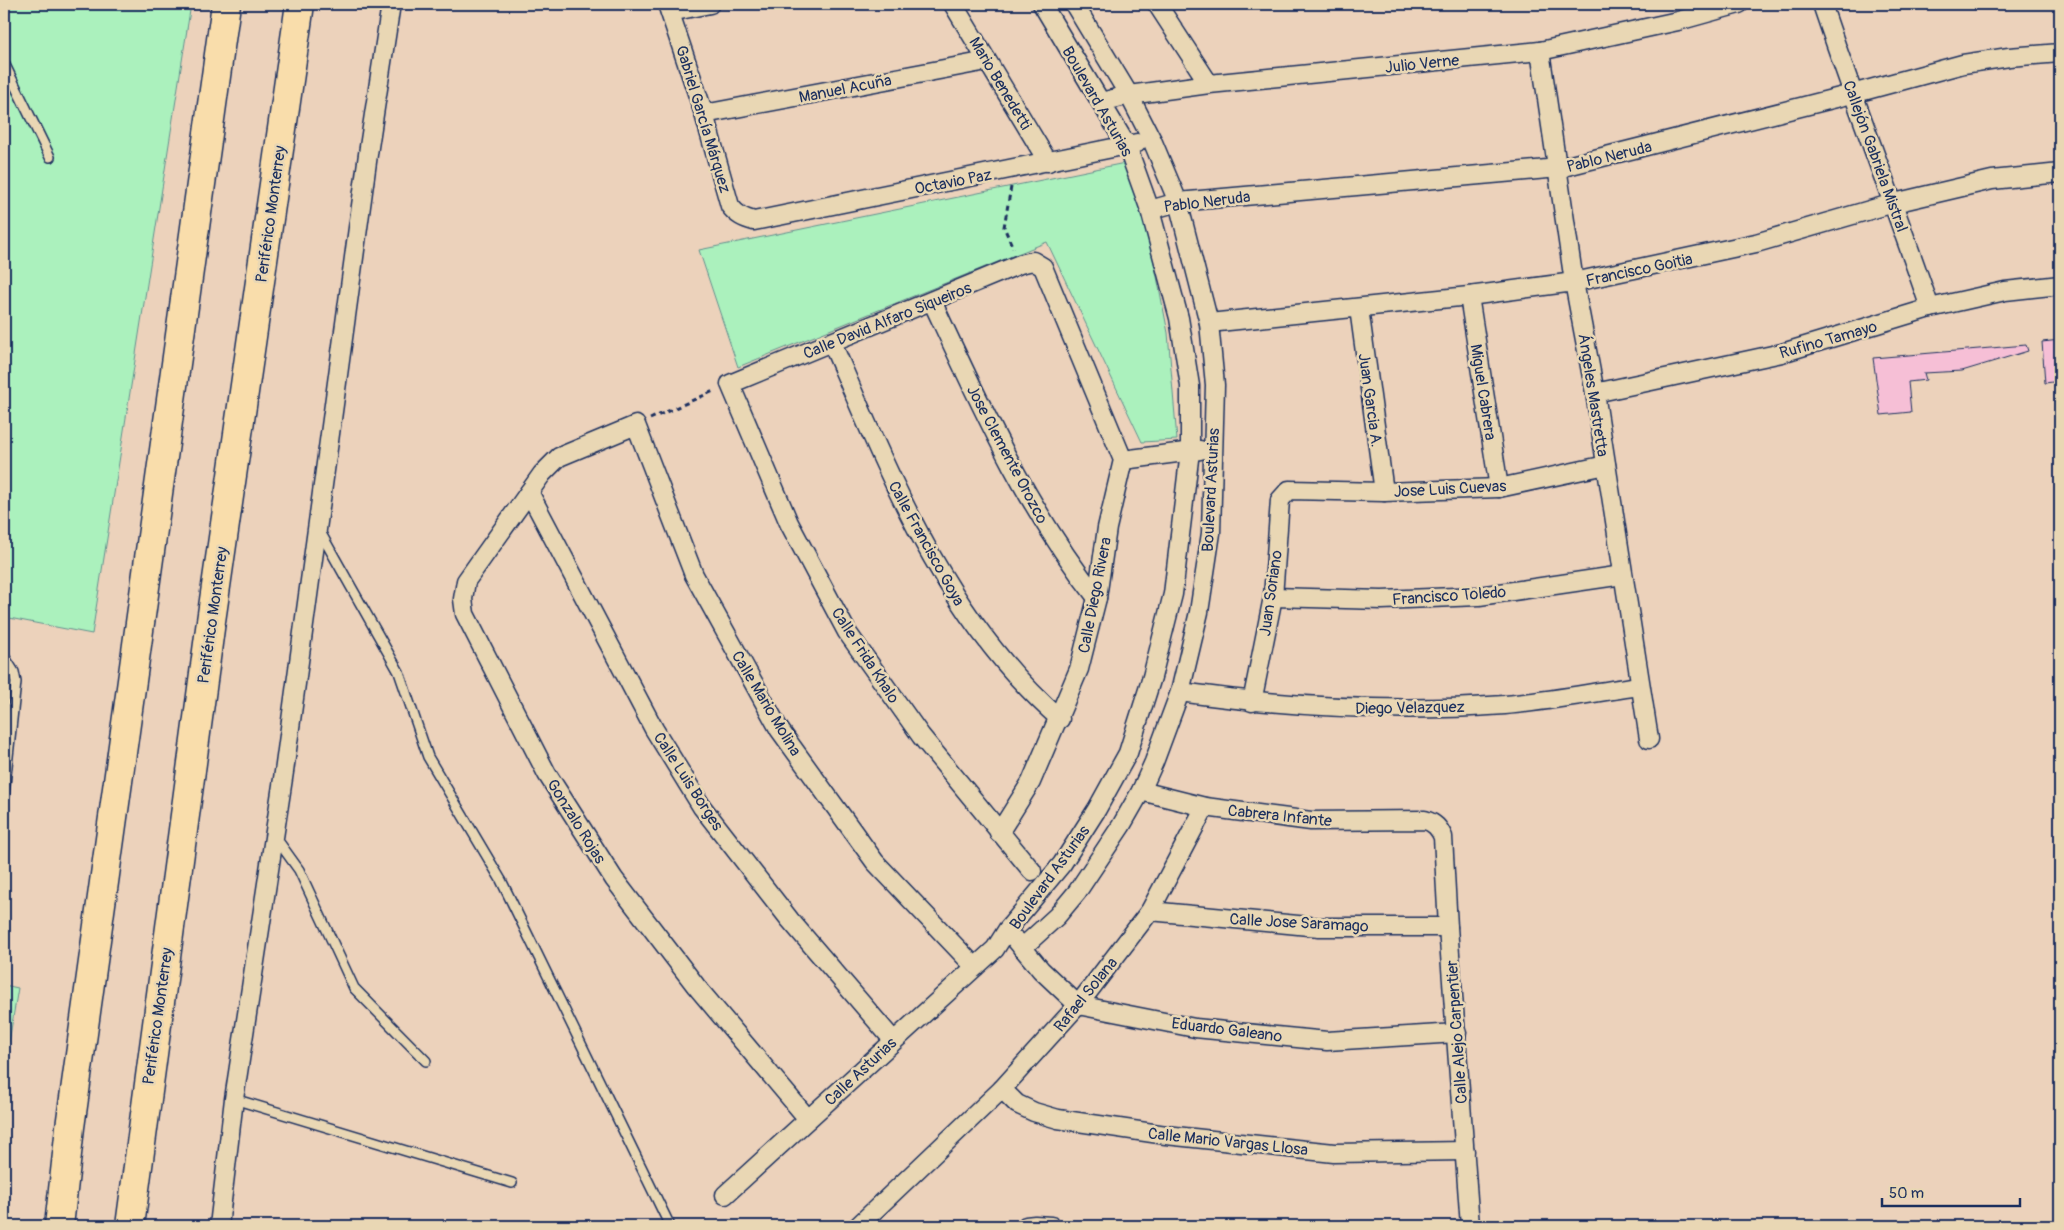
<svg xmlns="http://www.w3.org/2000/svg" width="2064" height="1230" viewBox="0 0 2064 1230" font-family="Pangolin,sans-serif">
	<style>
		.green { fill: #abf1bd; stroke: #63908e }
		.building { fill: #f6bfd6; stroke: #1b2f5e }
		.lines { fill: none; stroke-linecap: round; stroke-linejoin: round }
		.lane-casing { stroke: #1b2f5e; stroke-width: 12 }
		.street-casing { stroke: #1b2f5e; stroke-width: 21 }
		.highway-casing { stroke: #1b2f5e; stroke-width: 31 }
		.path { stroke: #1b2f5e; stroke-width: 3; stroke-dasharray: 5 4; stroke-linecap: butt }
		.lane { stroke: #e9d7b4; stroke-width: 9 }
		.street { stroke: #e9d7b4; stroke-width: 18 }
		.highway { stroke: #f9ddab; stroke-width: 28 }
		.labels { text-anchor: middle; stroke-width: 5; stroke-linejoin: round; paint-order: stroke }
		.street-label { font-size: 16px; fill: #1b2f5e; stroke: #e9d7b4 }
	</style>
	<rect width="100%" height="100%" fill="#ecd2bb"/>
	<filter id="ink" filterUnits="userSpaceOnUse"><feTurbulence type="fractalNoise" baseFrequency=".02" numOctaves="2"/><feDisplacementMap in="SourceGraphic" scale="10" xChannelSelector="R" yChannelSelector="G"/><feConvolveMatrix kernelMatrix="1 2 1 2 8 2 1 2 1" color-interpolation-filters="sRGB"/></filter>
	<g filter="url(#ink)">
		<g class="green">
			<polygon points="4,4 191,4 92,634 4,617"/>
			<polygon points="1125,163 1149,236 1168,333 1177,440 1142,442 1047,242 738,367 699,250"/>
			<polygon points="4,985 18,988 4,1072"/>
		</g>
		<g class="building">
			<polygon points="2060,340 2060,381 2045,383 2042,342"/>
			<polygon points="2026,345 2028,351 1962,371 1924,373 1926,380 1908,382 1911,412 1881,415 1873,358"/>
		</g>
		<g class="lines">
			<defs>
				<g id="lane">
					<polyline points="4,63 50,157"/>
					<polyline points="319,530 399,672 428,757 501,880 670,1226"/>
					<polyline points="4,656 14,672 16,682 4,794"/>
					<polyline points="276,838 299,870 354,988 426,1061"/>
					<polyline points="234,1099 512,1183"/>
				</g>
				<g id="street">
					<path d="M667 4 704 114 730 206C737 215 743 218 754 221L1137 143"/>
					<polyline points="953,4 1048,162"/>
					<polyline points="1157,4 1209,84"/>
					<path d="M1822 4C1856 106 1895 206 1930 308"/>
					<polyline points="670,12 710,4"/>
					<polyline points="1540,51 1574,282 1595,393 1649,739"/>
					<polyline points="1101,102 1129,95 1209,84 1540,51 1678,21 1739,4"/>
					<polyline points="704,114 987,61"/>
					<polyline points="1150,210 1178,202 1559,168 1852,94 1963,64 2009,57 2060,53"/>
					<polyline points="1469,296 1499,488"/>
					<path d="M932 301C980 404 1026 508 1097 598"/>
					<polyline points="1359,308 1384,492"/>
					<polyline points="1209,323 1469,296 1574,282 1756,243 1894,203 1992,180 2060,173"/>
					<path d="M832 343C890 477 946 620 1060 719"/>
					<polyline points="1595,393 1782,353 1930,308 2005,291 2060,285"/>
					<polyline points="1123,460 1200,450"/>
					<polyline points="529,492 654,729 702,807 790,920 893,1040"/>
					<polyline points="1273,597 1382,600 1479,596 1623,575"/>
					<path d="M1180 692C1287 707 1396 713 1505 705 1550 701 1595 692 1640 686"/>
					<polyline points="1252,702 1273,597 1280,500 1289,490 1384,492 1499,488 1606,465"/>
					<path d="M1141 791 1205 807 1311 821 1425 820C1435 823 1439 828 1443 837L1448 927 1470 1226"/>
					<polyline points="999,833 1031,782 1079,669 1097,598 1107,528 1123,460 1043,267 1033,261 1020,264 730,384 789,523 847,632 921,736 1032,871"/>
					<polyline points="1150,911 1319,927 1448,927"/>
					<polyline points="1016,940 1041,970 1078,1005 1195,1028 1327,1041 1457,1033"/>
					<polyline points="1022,948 1057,916 1077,892 1121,826 1141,791 1154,762 1180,692 1199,612 1211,533 1215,385 1209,323 1178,202 1152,140 1129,95 1074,4"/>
					<polyline points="1002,1089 1017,1104 1034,1112 1058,1119 1166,1135 1334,1153 1465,1151"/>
					<polyline points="808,1119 696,986 614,879 547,774 465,614 463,599 466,581 542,474 559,457 636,425 694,575 779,729 875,862 975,967"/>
					<polyline points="725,1195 995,949 1007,930 1062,864 1097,809 1128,753 1152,677 1173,594 1190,451 1190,386 1179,318 1150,210 1127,146 1042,4"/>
					<polyline points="219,1226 234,1099 284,772 369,147 391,4"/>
					<polyline points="858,1226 1002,1089 1078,1005 1150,911 1205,807"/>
					<polyline points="1026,1226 1035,1225 1051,1226"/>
				</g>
				<g id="highway">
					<polyline points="59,1226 70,1127 226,4"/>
					<polyline points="130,1226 211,621 300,4"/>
				</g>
			</defs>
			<use href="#lane" class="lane-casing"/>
			<use href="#street" class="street-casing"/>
			<use href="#highway" class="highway-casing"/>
			<g class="path">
				<polyline points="1011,187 1004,227 1013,248"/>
				<polyline points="650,419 716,390"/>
			</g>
			<use href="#lane" class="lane"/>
			<use href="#street" class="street"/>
			<use href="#highway" class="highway"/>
		</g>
	</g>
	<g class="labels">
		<g class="street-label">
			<text transform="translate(1422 63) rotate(-6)" y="6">Julio Verne</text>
			<text transform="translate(1001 83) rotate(59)" y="6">Mario Benedetti</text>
			<text transform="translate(845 88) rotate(-11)" y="6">Manuel Acuña</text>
			<text transform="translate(1098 101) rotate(60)" y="6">Boulevard Asturias</text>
			<text transform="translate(704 119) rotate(73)" y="6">Gabriel García Márquez</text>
			<text transform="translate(1609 156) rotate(-14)" y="6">Pablo Neruda</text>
			<text transform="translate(1876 156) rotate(70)" y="6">Callejón Gabriela Mistral</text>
			<text transform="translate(953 181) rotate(-11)" y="6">Octavio Paz</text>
			<text transform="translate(1207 201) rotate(-7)" y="6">Pablo Neruda</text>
			<text transform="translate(270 214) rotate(-82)" y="6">Periférico Monterrey</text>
			<text transform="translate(1639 269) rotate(-12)" y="6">Francisco Goitia</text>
			<text transform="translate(887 320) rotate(-22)" y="6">Calle David Alfaro Siqueiros</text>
			<text transform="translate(1828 339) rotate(-16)" y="6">Rufino Tamayo</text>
			<text transform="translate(1484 392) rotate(81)" y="6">Miguel Cabrera</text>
			<text transform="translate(1594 395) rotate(81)" y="6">Ángeles Mastretta</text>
			<text transform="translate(1371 400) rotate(82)" y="6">Juan Garcia A.</text>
			<text transform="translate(1008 454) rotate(62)" y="6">Jose Clemente Orozco</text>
			<text transform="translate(1450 488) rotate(-3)" y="6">Jose Luis Cuevas</text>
			<text transform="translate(1210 490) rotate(-87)" y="6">Boulevard Asturias</text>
			<text transform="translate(927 543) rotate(61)" y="6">Calle Francisco Goya</text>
			<text transform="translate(1270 593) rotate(-82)" y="6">Juan Soriano</text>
			<text transform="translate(1094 595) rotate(-79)" y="6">Calle Diego Rivera</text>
			<text transform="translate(1449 595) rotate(-4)" y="6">Francisco Toledo</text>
			<text transform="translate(212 615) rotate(-82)" y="6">Periférico Monterrey</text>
			<text transform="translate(866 655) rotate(57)" y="6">Calle Frida Khalo</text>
			<text transform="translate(767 703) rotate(59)" y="6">Calle Mario Molina</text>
			<text transform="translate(1410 707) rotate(-1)" y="6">Diego Velazquez</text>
			<text transform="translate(689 781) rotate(57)" y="6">Calle Luis Borges</text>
			<text transform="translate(1280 815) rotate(6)" y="6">Cabrera Infante</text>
			<text transform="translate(577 821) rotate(58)" y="6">Gonzalo Rojas</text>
			<text transform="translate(1049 877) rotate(-54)" y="6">Boulevard Asturias</text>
			<text transform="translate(1299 922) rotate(3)" y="6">Calle Jose Saramago</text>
			<text transform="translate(1085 994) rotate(-51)" y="6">Rafael Solana</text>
			<text transform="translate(157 1016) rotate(-82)" y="6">Periférico Monterrey</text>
			<text transform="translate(1227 1029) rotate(7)" y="6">Eduardo Galeano</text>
			<text transform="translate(1456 1032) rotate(-94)" y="6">Calle Alejo Carpentier</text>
			<text transform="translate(860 1071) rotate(-43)" y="6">Calle Asturias</text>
			<text transform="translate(1228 1141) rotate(6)" y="6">Calle Mario Vargas Llosa</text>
		</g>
	</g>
	<rect width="2064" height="1230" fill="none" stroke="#e9d7b4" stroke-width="20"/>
	<rect x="10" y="10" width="2044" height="1210" fill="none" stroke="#1b2f5e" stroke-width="2" filter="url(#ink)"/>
	<path d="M1882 1198v8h138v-8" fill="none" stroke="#1b2f5e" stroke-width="2.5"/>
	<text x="1889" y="1198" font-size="15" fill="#1b2f5e" stroke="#e9d7b4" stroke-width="4" paint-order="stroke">50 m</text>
</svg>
